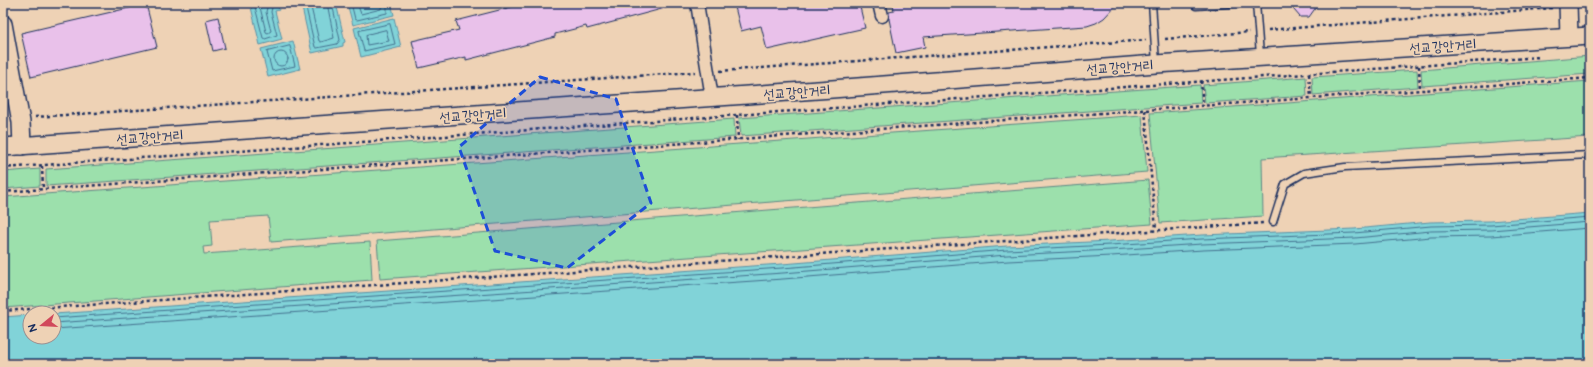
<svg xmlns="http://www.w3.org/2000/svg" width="1593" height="367" viewBox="0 0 1593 367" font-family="'Balsamiq Sans','Poor Story',sans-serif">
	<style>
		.green { fill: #9ce0ac; stroke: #5c8885 }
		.water { fill: #81d3d8; stroke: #5891a7 }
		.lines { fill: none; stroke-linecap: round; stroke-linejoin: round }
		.shore { stroke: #44718f; stroke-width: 1 }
		.building { fill: #e9c1ea; stroke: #1b2f5e }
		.lane-casing { stroke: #1b2f5e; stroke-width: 9 }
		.street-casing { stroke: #1b2f5e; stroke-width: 15 }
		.secondary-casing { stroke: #1b2f5e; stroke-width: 20 }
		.path { stroke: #1b2f5e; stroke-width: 2.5; stroke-dasharray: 3 3; stroke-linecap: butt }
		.lane { stroke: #eed2b5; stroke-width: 6 }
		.street { stroke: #eed2b5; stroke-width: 12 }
		.secondary { stroke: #eed2b5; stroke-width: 17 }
		.marked { fill: #1d4ed8; fill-opacity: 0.2; stroke: #1d4ed8; stroke-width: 3; stroke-dasharray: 8 5; stroke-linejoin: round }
		.labels { text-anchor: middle; stroke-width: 3.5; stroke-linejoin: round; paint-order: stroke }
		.street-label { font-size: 14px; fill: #1b2f5e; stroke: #eed2b5 }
	</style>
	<rect width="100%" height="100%" fill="#eed2b5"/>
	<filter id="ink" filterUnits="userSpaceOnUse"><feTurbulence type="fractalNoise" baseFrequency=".025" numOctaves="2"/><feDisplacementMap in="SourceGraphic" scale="8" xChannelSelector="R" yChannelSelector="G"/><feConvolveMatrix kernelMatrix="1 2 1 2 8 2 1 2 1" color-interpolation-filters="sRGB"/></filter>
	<g filter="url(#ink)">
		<g class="green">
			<polygon points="1590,56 1590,74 1422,86 1421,70"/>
			<polygon points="1417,70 1418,87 1313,95 1312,77"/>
			<polygon points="1306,77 1307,96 1205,103 1203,85"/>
			<polygon points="1590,81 1590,137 1262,158 1263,216 1160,223 1150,113"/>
			<polygon points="1200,85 1201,103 741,136 739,118"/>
			<polygon points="1142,115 1147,172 271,242 268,216 210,220 212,246 203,247 204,254 370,242 372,280 3,308 3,197"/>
			<polygon points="734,119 735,137 46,186 46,169"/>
			<polygon points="40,169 40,186 3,189 3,172"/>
			<polygon points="1148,180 1152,224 380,279 377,241"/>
		</g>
		<g class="water">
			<polygon points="250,3 277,3 279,10 275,11 282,39 260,45"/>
			<polygon points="301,3 336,3 345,42 343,43 343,46 312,53"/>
			<polygon points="347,3 391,3 394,15 353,25"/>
			<polygon points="394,18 401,47 361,57 354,28"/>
			<polygon points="293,41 300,69 268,77 261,49"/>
			<polygon points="1590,213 1590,364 3,364 3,317 30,315 30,337 54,337 54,314 782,264 1007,246 1110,241 1202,235 1354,229 1430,222 1490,221"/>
		</g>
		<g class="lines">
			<g class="shore">
				<polyline points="254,3 263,38 265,39 277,35 271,12 273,3"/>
				<polyline points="259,3 266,32 268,33 271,31 266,12 268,3"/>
				<polyline points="305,3 315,47 317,48 337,44 340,40 332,3"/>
				<polyline points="310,3 319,41 321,42 334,38 327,3"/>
				<polyline points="351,3 355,19 357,20 387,13 387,3"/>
				<polyline points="357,3 361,14 381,9 382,3"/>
				<polygon points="390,24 395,44 364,51 359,31"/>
				<polygon points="386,30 389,41 367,45 366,35"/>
				<polygon points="290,46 295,66 272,71 267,52"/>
				<circle cx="281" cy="59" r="7"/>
				<polyline points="54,318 782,268 1007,250 1110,245 1202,239 1354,233 1431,226 1491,225 1590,217"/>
				<polyline points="54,323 783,273 1007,255 1111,250 1202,244 1355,238 1431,231 1491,230 1590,222"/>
				<polyline points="54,329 783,279 1008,261 1111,256 1203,250 1355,244 1431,237 1491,236 1590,228"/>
			</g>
		</g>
		<g class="building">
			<polygon points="527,3 669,3 669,7 587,29 586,26 555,34 555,37 466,60 466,57 419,68 412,41 459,30 456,21"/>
			<polygon points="734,3 846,3 847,6 859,3 865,28 767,50 761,26 741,31"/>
			<polygon points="893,3 1118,3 1104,18 1096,23 1087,26 923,37 925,47 896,53 889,19 889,12 894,11"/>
			<polygon points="1288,3 1319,3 1309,17 1300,17"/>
			<polygon points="146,4 157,47 31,77 21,33"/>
			<polygon points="218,17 225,48 213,51 206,20"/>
		</g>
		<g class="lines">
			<defs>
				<g id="lane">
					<polyline points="1152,3 1156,63"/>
					<polyline points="1196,3 1196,6 1245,3"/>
					<polyline points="1256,3 1260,55"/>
					<polyline points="1273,222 1285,184 1304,173 1345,167 1590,155"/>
				</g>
				<g id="street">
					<polyline points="697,3 712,98"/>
					<polyline points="879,3 882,16"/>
				</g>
				<g id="secondary">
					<polyline points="1568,3 1569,37"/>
					<polyline points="3,24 21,122 22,146"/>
					<polyline points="3,147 832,89 1156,64 1590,36"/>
				</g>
			</defs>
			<use href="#lane" class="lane-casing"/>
			<use href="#street" class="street-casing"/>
			<use href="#secondary" class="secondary-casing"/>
			<g class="path">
				<polyline points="1583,7 1590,7"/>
				<polyline points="1268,30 1552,8"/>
				<polyline points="1165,39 1249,32"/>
				<polyline points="1419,66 1420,89"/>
				<polyline points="720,71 1146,40"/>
				<polyline points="1309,74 1311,98"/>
				<polyline points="1201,81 1203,106"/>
				<polyline points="1145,110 1156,229"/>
				<polyline points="737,115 738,140"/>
				<polyline points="35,117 695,72"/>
				<polyline points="42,166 43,189"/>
				<polyline points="3,168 1540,57"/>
				<polyline points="3,192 1590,78"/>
				<polyline points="3,311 1263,223"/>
			</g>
			<use href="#lane" class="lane"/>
			<use href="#street" class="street"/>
			<use href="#secondary" class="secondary"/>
		</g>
	</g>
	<path class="marked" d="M540 77 616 99 651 203 567 268 495 251 459 147Z"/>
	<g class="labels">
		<g class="street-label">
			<text transform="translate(1443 46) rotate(-4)" y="5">선교강안거리</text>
			<text transform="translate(1120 67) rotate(-4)" y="5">선교강안거리</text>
			<text transform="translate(797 92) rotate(-4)" y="5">선교강안거리</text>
			<text transform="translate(473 115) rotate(-4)" y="5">선교강안거리</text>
			<text transform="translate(150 137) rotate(-4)" y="5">선교강안거리</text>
		</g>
	</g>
	<rect width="1593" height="367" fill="none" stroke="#eed2b5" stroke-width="16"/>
	<rect x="8" y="8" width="1577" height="351" fill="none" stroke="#1b2f5e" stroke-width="1.5" filter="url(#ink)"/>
	<g transform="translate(42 325) rotate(252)"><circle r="19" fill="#eed2b5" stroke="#9a9192"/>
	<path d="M0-3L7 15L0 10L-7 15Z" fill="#d1495b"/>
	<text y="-6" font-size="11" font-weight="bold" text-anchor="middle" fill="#1b2f5e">N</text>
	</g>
</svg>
